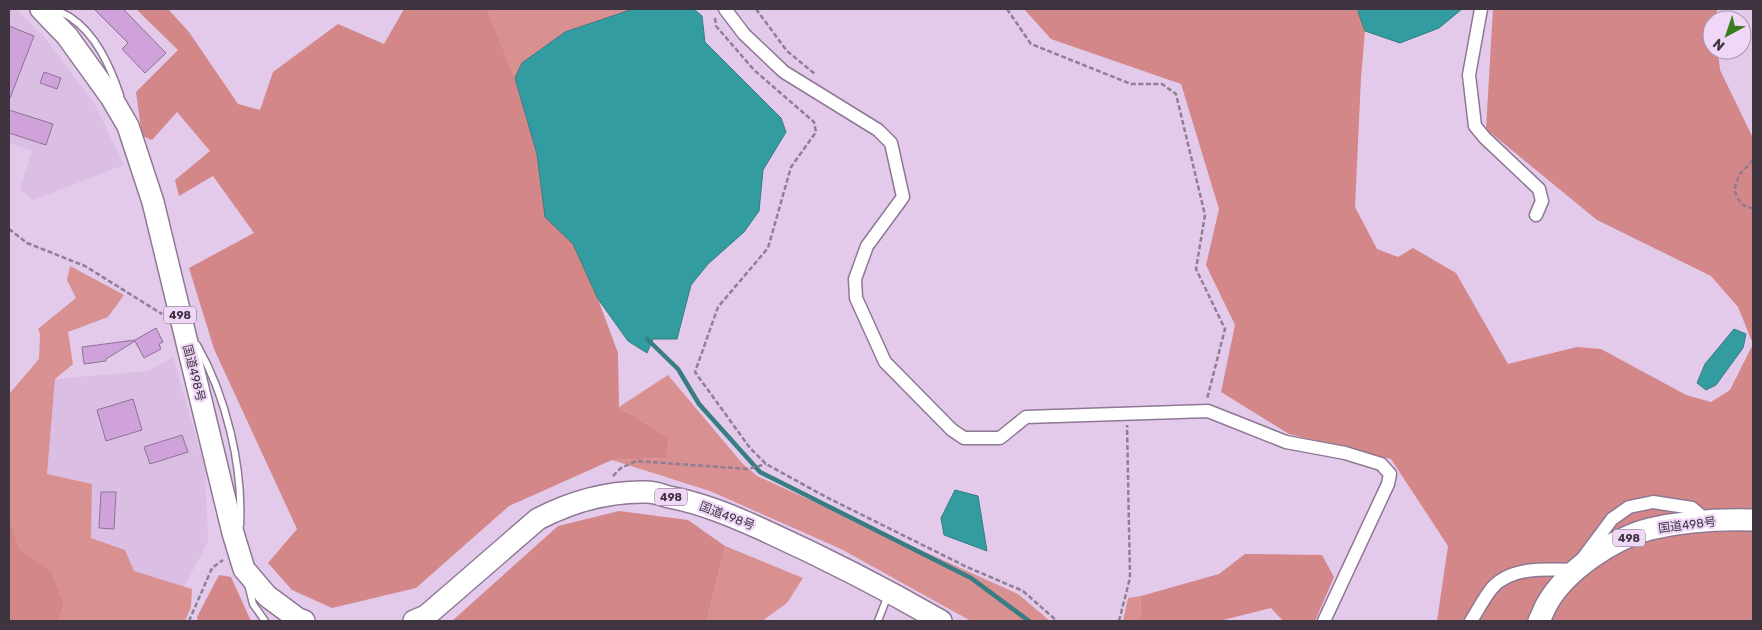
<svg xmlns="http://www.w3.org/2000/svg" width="1762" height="630" viewBox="0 0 1762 630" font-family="Rubik,'Noto Sans JP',sans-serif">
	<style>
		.built { fill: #dbbee4 }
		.green { fill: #d99091 }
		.forest { fill: #d38788 }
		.water { fill: #329ca0; stroke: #367d84 }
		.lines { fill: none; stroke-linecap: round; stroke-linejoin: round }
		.stream { stroke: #367d84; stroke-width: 4.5 }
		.building { fill: #cfa2dc; stroke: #8b7491 }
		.service-casing { stroke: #8e7894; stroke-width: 9 }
		.minor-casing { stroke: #8e7894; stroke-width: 15 }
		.trunk-casing { stroke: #8e7894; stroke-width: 24 }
		.path { stroke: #8f7e94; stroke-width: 2.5; stroke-dasharray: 5 2.5; stroke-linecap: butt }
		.service { stroke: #fff; stroke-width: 6 }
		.minor { stroke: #fff; stroke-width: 12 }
		.trunk { stroke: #fff; stroke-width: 21 }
		.labels { text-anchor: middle; stroke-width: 4.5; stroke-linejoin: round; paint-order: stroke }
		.shield { fill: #f0d7f7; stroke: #736678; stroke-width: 1 }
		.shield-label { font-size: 11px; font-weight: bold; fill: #3e3541 }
		.street-label { font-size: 12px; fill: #3e3541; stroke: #f0d7f7 }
	</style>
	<rect width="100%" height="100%" fill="#e3caea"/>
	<g class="built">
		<polygon points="9,9 16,9 45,38 94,103 124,165 33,200 20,189 32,151 9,143"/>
		<polygon points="173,357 205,469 208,541 184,587 134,571 125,550 91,538 92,484 47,474 55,379 148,371"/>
	</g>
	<g class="green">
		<polygon points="487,9 633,9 565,32 522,63 515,78"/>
		<polygon points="70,266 124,295 108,317 68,332 73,364 55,379 47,474 92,484 91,538 125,550 134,571 192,589 191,607 185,621 59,621 64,603 51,573 19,548 9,517 9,394 39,359 40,334 38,329 76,298 67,280"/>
		<polygon points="668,375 742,463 757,476 1018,594 1050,621 971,621 841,549 710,491 612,460 667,458 669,438 619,407"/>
		<polygon points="725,546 803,578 787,603 762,621 707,621"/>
		<polygon points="1141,596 1140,621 1123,621 1128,598"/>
	</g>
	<g class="forest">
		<polygon points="136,9 168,9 189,32 238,104 260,110 273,72 338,24 384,44 404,9 487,9 515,78 537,154 545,216 573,244 598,299 618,353 619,407 669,438 667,458 612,460 509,506 416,588 332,608 292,590 268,563 297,529 214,349 189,268 254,233 213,176 179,196 175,180 210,151 177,112 152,140 142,136 136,92 178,50"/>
		<polygon points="1024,9 1359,9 1358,12 1365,31 1361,78 1355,207 1377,249 1398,257 1413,248 1456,273 1508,364 1577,347 1601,349 1686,395 1711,402 1730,390 1753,344 1738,307 1711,276 1597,220 1486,129 1493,9 1717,9 1717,20 1712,20 1712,50 1718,50 1720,70 1753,138 1753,621 1437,621 1448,546 1391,459 1289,434 1221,392 1235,325 1206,265 1219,209 1181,84 1051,39"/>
		<polygon points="619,511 688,520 725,546 707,621 452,621 558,526"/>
		<polygon points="9,517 19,548 51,572 64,603 59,621 9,621"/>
		<polygon points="1245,554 1322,555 1334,577 1315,621 1283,621 1271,608 1219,621 1140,621 1141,596 1219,574"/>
		<polygon points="219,575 231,577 251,621 198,621 197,617"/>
	</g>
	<g class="water">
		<polygon points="633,9 694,9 702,16 705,42 781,118 786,132 763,170 759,211 744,232 708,264 691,285 677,339 653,339 647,353 628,341 598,299 573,244 545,217 537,154 515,78 522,63 565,32"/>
		<polygon points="1359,9 1462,9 1439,28 1400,43 1365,31 1358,12"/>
		<polygon points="1734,329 1746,334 1743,348 1716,385 1706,390 1697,383 1705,364"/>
		<polygon points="955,490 978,496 987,551 944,535 941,518"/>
	</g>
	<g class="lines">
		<polyline class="stream" points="647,339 678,369 699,404 760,472 971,578 1029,621"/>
	</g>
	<g class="building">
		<polygon points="94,9 123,9 166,53 145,73 122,49 128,43"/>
		<polygon points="9,26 34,36 10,98 9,98"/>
		<polygon points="44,72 61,78 57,89 40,83"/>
		<polygon points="9,110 53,124 46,145 9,133"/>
		<polygon points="156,328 163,342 159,344 161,349 144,358 135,341 106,359 106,361 84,364 82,347 135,340"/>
		<polygon points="133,399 142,430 106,441 97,410"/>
		<polygon points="182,435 188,452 150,464 144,447"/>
		<polygon points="101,492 116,492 114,529 99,528"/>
	</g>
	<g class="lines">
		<defs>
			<g id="service">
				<path d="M51 9C57 11 64 13 70 17 96 34 110 66 120 95"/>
				<path d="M197 345C226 396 243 466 240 525"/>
				<polyline points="248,584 253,604 265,621"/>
				<polyline points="878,621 888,595"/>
			</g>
			<g id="minor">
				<polyline points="725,9 744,34 784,72 878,130 891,143 903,197 867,246 855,279 856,298 885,362 952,430 964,438 1000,438 1026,417 1208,411 1286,442 1345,453 1381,464 1390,474 1388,484 1324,621"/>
				<polyline points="1481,9 1469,75 1475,126 1485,138 1539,189 1542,201 1536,215"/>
				<path d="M1471 621C1478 610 1484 598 1492 588 1511 566 1548 569 1574 570L1612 519 1629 507 1653 502 1692 508 1706 520"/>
			</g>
			<g id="trunk">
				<polyline points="41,9 67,36 111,97 128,126 153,202 233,533 244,569 267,596 298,619 304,621"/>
				<path d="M414 621 426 616 538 519C571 502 609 491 647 492 654 492 662 495 669 497 701 503 730 515 759 528 821 556 882 587 941 621"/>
				<path d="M1539 621C1542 615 1544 609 1547 604 1565 571 1614 538 1650 529 1684 521 1719 519 1753 520"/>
			</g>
		</defs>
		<use href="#service" class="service-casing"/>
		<use href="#minor" class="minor-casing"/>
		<use href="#trunk" class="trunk-casing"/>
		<g class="path">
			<polyline points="756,9 787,51 815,74"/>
			<polyline points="1007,9 1031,44 1131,84 1162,84 1176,94 1205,215 1196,269 1225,329 1207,399"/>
			<polyline points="715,18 716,26 754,70 814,122 816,132 791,167 768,248 718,307 695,372 750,448 766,464 826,497 967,567 1023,591 1057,621"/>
			<polyline points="1753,160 1739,175 1734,190 1741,204 1753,209"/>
			<polyline points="9,229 27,243 85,266 162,314"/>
			<polyline points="613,476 621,468 636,461 748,469 766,464"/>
			<polyline points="189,621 212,568 223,560"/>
			<polyline points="1119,621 1130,578 1127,425"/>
		</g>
		<use href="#service" class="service"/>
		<use href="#minor" class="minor"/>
		<use href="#trunk" class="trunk"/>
	</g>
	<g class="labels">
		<g class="shield">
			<rect x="164" y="306.5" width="32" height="17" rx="4"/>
			<rect x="655" y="488.5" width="32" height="17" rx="4"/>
			<rect x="1613" y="529.5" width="32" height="17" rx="4"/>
		</g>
		<g class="shield-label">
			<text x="180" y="319">498</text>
			<text x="671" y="501">498</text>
			<text x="1629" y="542">498</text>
		</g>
		<g class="street-label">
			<text transform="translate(194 373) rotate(76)" y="4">国道498号</text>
			<text transform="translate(727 516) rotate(21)" y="4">国道498号</text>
			<text transform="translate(1687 525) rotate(-7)" y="4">国道498号</text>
		</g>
	</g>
	<rect width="1762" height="630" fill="none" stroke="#3e3541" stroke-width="20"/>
	<g transform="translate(1727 35) rotate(220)"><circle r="24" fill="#f0d7f7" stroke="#a996ae"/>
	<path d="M0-4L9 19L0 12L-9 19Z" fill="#387c1d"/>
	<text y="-8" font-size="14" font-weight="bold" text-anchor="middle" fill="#3e3541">N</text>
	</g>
</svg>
